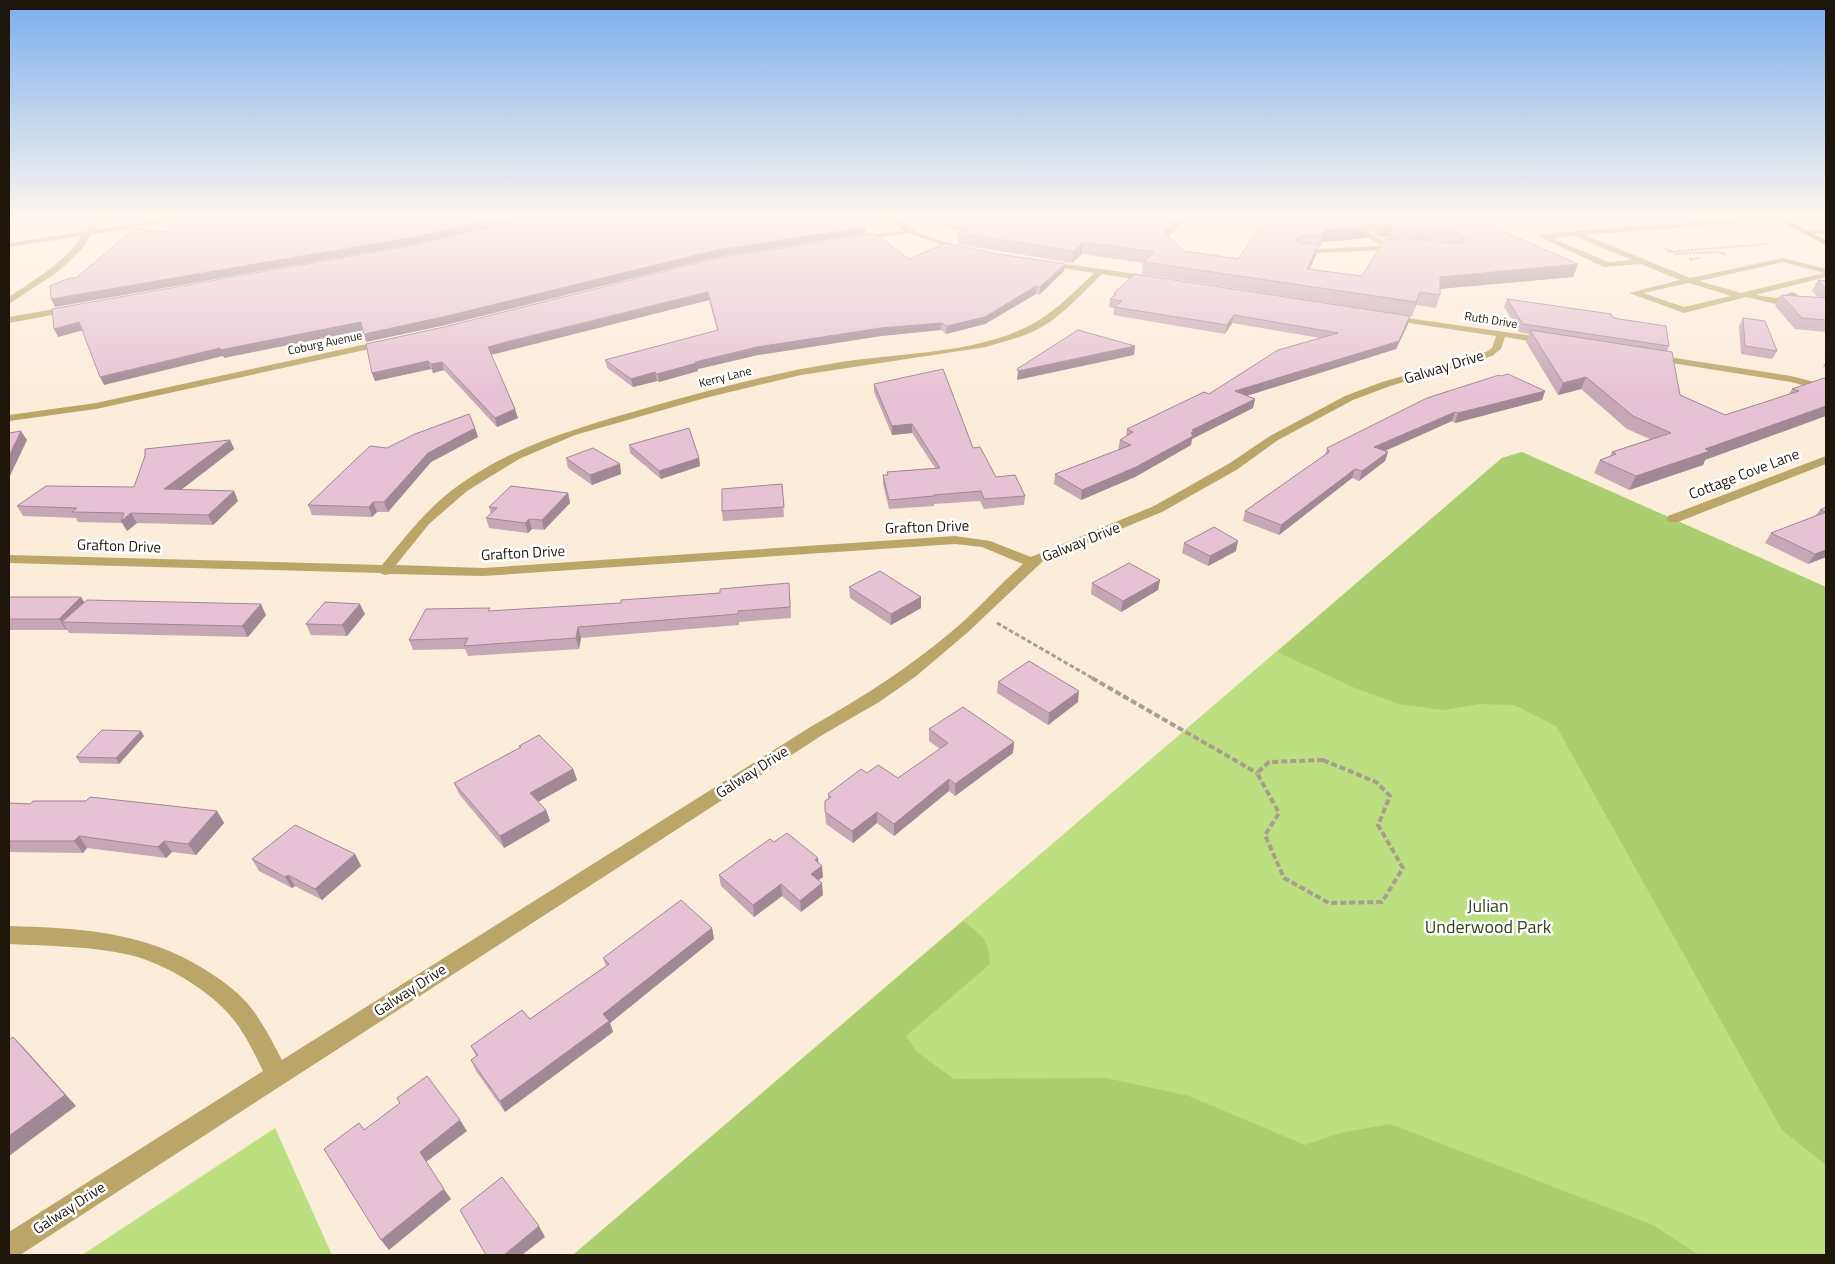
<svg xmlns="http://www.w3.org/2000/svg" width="1835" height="1264" viewBox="0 0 1835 1264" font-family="'Titillium Web',sans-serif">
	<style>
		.green { fill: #bbdf81 }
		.forest { fill: #aace70 }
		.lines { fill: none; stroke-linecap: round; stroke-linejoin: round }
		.path-far2 { stroke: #aa9d8d; stroke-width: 2; stroke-dasharray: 2.5 1; stroke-linecap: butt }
		.path-far1 { stroke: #aa9d8d; stroke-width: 3; stroke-dasharray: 4.5 2.5; stroke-linecap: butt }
		.path { stroke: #aa9d8d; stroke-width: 4; stroke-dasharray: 6 3; stroke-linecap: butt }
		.lane { fill: #bca568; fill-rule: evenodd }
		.street { fill: #bca568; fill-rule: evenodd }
		.secondary { fill: #9c8133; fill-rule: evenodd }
		.wall { fill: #c7a6b6; fill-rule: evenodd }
		.shaded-wall { fill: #a28794 }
		.building { fill: #e7c1d4; stroke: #a28794 }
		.labels { text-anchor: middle; stroke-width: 5; stroke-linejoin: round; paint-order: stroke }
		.far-street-label { font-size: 12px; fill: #1f160b; stroke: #fff }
		.street-label { font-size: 15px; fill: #1f160b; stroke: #fff }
		.near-park-label { font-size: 18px; fill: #34421b; stroke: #fff }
	</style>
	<rect width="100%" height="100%" fill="#fcecda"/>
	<g class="green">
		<polygon points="1522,452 1826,587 1826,1255 573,1255 1502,458"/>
		<polygon points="275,1128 332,1255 82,1255"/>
	</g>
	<g class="forest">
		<polygon points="1522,452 1826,587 1826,1165 1782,1130 1556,726 1514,705 1480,704 1443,710 1398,704 1355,688 1277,652 1502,458"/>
		<path d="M963 921C982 936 989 938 990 964L906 1036 917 1052 954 1079 1106 1078 1189 1096 1305 1145 1340 1133 1390 1124 1653 1225 1699 1255H573Z"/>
	</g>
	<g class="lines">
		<g class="path-far2">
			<polyline points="1663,248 1673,252"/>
			<polyline points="1667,252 1768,244"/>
			<polyline points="1675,254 1719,252 1726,255"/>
			<polyline points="1692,260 1689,259 1701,258"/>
		</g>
		<polyline class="path-far1" points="997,623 1094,679"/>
		<g class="path">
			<polyline points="1092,678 1257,773"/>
			<polygon points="1323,760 1376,782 1390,796 1378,825 1403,868 1382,902 1329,903 1284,878 1265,835 1279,813 1257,773 1269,762"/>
		</g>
		<g class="lane">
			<path d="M1779 218 1826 219V223H1743L1585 235 1690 278 1783 258 1826 269V277L1755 295 1776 298 1792 292 1797 294V298L1776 304 1746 297 1684 313 1629 293 1680 280 1641 264 1604 267 1538 236 1542 234C1619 228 1698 218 1776 220ZM1574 236 1632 260 1608 262 1552 238ZM1783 262 1824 273 1741 293 1699 281ZM1689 283 1731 296 1684 307 1643 293Z"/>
			<polygon points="1800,230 1826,230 1826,234 1803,234 1799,232"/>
			<polygon points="1400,245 1403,245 1403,249 1299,254 1295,252 1299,250"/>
		</g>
		<g class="street">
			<path d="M95 217H102L94 230 173 217H193L91 235 81 250 59 271 9 304V297C35 279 64 263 82 236L9 247V243L86 231Z"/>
			<polygon points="888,217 896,217 917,232 965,249 958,251 909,233 858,241 854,239 858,237 902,230"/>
			<polygon points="1335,217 1344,217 1392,246 1385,248"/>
			<path d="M1043 261 1151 276 1155 279 1151 282 1102 274C1081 294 1061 318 1034 331 1019 338 1002 342 986 347L801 375 705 398 575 435 519 459 467 491 429 524 396 565 483 568 955 536 990 541 1031 557 1154 506 1230 463 1270 436 1345 396 1382 382 1486 352 1492 348 1496 336 1389 320 1384 317 1386 315 1547 338 1552 341 1547 344 1505 337 1501 349 1492 356 1390 386 1353 400 1278 440 1238 469 1162 512 1043 561 967 633 915 677 879 702 824 734 20 1255H9V1232L263 1071C255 1054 245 1034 233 1019 211 991 164 963 130 955 91 946 49 946 9 944V926C78 928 143 931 204 969 220 979 236 990 248 1004 262 1021 272 1041 282 1060L812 726C863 697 912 666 957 627 980 607 1000 584 1023 564L982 547 955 544 483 576 390 574 385 575 380 573 9 563V555L382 565C406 536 428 507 459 485 518 443 585 426 653 406 713 389 773 373 835 363 899 352 979 355 1036 322 1058 309 1076 290 1094 273L1046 265H1043Z"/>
			<polygon points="71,306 75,309 74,311 9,323 9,317"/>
			<polygon points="385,340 390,343 388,345 96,409 9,421 9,415 96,403"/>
			<polygon points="1656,355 1791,376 1826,385 1826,391 1791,382 1653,360 1653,356"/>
			<polygon points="1826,456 1826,464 1678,522 1668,522 1667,519 1668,516"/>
		</g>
		<polygon class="secondary" points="1772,217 1781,217 1826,240 1826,245"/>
	</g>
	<g class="wall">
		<path d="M934 217H1476L1484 221 1483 223 1578 264 1573 277 1440 289V295L1436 308 1416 305 1412 316 1142 274 1143 263 1082 254 1072 263 958 244V233L961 232 942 225ZM1268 217 1238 259 1184 251 1168 236 1182 222ZM1355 218H1364L1363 223ZM1368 230 1381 237H1389V239L1362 276 1310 269 1316 255 1318 247H1320L1323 242 1366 238ZM1440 240 1451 243H1452L1431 241Z"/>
		<polygon points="998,254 1065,264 1064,271 1039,295 1036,294 985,324 946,334 941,330 881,336 758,355 698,369 698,371 659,382 657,381 633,387 607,368 605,360 717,330 709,300 491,355 518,418 497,427 444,370 433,373 431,369 375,381 372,373 366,344 909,259"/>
		<polygon points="1818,280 1826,281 1826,332 1795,329 1775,306 1781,295 1818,297 1812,291"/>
		<polygon points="1114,293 1410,316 1408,324 1396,349 1247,396 1255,399 1253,408 1192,439 1191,445 1135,477 1081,500 1054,484 1055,474 1118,450 1120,440 1126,436 1127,429 1209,394 1320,338 1232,323 1225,334 1113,315 1114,308 1109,307 1110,299 1114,295"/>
		<polygon points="1507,299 1612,317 1669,346 1667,351 1680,395 1725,415 1789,394 1792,389 1826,379 1705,460 1703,465 1629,490 1594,473 1600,460 1610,456 1612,452 1650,439 1627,429 1581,389 1558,395 1526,342 1529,334 1519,332 1504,307"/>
		<polygon points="1743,318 1777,351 1772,359 1741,354 1739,326"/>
		<polygon points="1826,361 1826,367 1823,367"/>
		<polygon points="1500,376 1545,391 1542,400 1455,423 1452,421 1385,451 1388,452 1385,461 1359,481 1352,478 1279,535 1243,521 1245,511 1325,455 1327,448"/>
		<polygon points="874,384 973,448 996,477 1025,496 1024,505 984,509 980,501 934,504 934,506 889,509 883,484 883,475 887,475 887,472 935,468 912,433 892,435 874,392"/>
		<polygon points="475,428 478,437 431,462 388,512 377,512 372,517 312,515 308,505 387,448"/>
		<polygon points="230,440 234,449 181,490 234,491 238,501 213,525 137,523 127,531 122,523 78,522 76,518 23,516 17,506 134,487"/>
		<polygon points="629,445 699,458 700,466 661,479 630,453"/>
		<polygon points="566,458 620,464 621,474 592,485 568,468"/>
		<polygon points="782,484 784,517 723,521 722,511"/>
		<polygon points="568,493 570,503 544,530 532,529 528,533 489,528 486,518 491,514 489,507"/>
		<polygon points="1826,507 1826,557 1808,564 1765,543 1771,533 1815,516 1820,510"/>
		<polygon points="1184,543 1236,551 1208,566 1182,553"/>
		<polygon points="1160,580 1158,590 1121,612 1091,594 1092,583"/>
		<polygon points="849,587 921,597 921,608 891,625 850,598"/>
		<polygon points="790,594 791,618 739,622 739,625 581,638 579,649 468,656 465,649 413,650 409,640 491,611"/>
		<polygon points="9,597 81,597 84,602 266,615 248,637 69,633 67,629 66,630 9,630"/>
		<polygon points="365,614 347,636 311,635 306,624"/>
		<polygon points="998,682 1078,702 1048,725 997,693"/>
		<polygon points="929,729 1014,742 1013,753 955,796 949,791 894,836 877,823 853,843 826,824 825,812 828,799 828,794 867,773 898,778 940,749 929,741"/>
		<polygon points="144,736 119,764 80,763 76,757"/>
		<polygon points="519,746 573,769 577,780 538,802 546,810 550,821 504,848 459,794 454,783 520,748"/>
		<polygon points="9,803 217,811 224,823 196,855 172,852 166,858 87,848 83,853 9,852"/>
		<polygon points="774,842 818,858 818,862 823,877 818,880 823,895 801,912 782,896 754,917 721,886 719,875"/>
		<polygon points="355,854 361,866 322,900 295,886 292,888 259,871 252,859"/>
		<polygon points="712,928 714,939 610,1023 613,1032 505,1112 476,1071 471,1060 476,1056 471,1046 530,1019 606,966 603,958"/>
	</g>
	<g class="shaded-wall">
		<polygon points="502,217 533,217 416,244 55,307 51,299"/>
		<polygon points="1177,217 1182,217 1182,222 1162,244 1164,232"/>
		<polygon points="1394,225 1391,230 1389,237 1381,237 1384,226"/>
		<polygon points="866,227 866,234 718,257 446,325 366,342 364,334 717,250"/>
		<polygon points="1369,227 1366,238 1323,242 1320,247 1323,235 1325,230"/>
		<polygon points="1302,236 1299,248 1294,250 1297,239"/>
		<polygon points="1083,242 1082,254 1072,263 1073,251"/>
		<polygon points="1319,243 1316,255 1304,281 1307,269"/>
		<polygon points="1065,264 1064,271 1039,295 1040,287"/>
		<polygon points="1578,264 1573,277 1437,289 1440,277"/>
		<polygon points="1036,286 1036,294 985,324 946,334 947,326"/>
		<polygon points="708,292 709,300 490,355 488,347"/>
		<polygon points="1420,292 1416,305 1412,316 1416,302"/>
		<polygon points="1234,315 1232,323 1225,334 1227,325"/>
		<polygon points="1410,316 1408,324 1396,349 1233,400 1235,391"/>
		<polygon points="79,322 84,330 58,337 54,329"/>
		<polygon points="361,322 364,330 224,358 223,356 104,385 100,377 220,348"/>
		<polygon points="941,323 941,330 881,336 758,355 698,369 698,371 659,382 657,374 695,362 757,347 881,328"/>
		<polygon points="1135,346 1134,355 1017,380 1018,371"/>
		<polygon points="428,361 431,369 375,381 372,373"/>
		<polygon points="442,362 444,370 433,373 431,364"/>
		<polygon points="655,372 657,381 633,387 631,379"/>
		<polygon points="1586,377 1581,389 1558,395 1563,383"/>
		<polygon points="1545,391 1542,400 1455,423 1458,413"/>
		<polygon points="1255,399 1253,408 1192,439 1191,445 1135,477 1081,500 1082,490 1192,430"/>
		<polygon points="1826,406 1826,416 1705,460 1703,465 1629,490 1636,476 1705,449"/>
		<polygon points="515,409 518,418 497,427 495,418"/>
		<polygon points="1455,412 1452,421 1371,457 1374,447"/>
		<polygon points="912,424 912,433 892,435 892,426"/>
		<polygon points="475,428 478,437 431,462 388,512 384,502 428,453"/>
		<polygon points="21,431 27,440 9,478 9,456"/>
		<polygon points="230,440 234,449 169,499 164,489"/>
		<polygon points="1388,452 1385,461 1359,481 1362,471"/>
		<polygon points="699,458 700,466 661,479 659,471"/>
		<polygon points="620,464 621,474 592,485 590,475"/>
		<polygon points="1355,469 1352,478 1279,535 1281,525"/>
		<polygon points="234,491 238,501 213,525 208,515"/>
		<polygon points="568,493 570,503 544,530 542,520"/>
		<polygon points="373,502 377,512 372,517 369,507"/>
		<polygon points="131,513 137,523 127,531 121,521"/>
		<polygon points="529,519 532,529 528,533 525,523"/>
		<polygon points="1238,541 1236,551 1208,566 1210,556"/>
		<polygon points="1826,550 1826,557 1808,564 1815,554"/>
		<polygon points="1160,580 1158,590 1121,612 1123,601"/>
		<polygon points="81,597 88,608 62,622 67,629 66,630 59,619"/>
		<polygon points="921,597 921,608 891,625 891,614"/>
		<polygon points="261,604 266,615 248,637 242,626"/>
		<polygon points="360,604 365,614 347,636 342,625"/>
		<polygon points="578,627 581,638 579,649 576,638"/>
		<polygon points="1079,691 1078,702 1048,725 1049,713"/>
		<polygon points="141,731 144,736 119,764 116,758"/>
		<polygon points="1014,742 1013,753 955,796 955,784"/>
		<polygon points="573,769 577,780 534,804 530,793"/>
		<polygon points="949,779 949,791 894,836 894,824"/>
		<polygon points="546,810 550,821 504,848 500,836"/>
		<polygon points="217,811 224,823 196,855 188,844"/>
		<polygon points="877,812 877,823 853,843 852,831"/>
		<polygon points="79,836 87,848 83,853 74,841"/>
		<polygon points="164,841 172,852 166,858 158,847"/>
		<polygon points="355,854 361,866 322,900 315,889"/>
		<polygon points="818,858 819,868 822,866 823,877 812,885 811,874 815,860"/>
		<polygon points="288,875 295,886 292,888 285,877"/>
		<polygon points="822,883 823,895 801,912 800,901"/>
		<polygon points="781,884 782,896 754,917 753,905"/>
		<polygon points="712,928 714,939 610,1023 613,1032 505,1112 500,1101 603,1014"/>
		<polygon points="13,1037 24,1048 76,1106 9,1156 9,1136"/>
		<polygon points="460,1120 467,1131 426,1162 420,1152"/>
		<polygon points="444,1189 451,1199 389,1250 381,1240"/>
		<polygon points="539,1226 545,1237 522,1255 504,1255"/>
	</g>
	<g class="building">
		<polygon points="210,217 502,217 414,237 51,299 50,286 70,278 76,278 134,229 171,232 168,224"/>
		<polygon points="534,217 853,217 866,227 717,250 443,317 364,334 361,322 220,350 220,348 100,377 79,322 54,329 52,309 414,245"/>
		<polygon points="953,217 1177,217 1164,232 1184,251 1238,259 1268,217 1353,217 1369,227 1325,230 1323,235 1302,236 1297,239 1296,241 1302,244 1319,243 1307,269 1362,276 1385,239 1409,238 1460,244 1466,240 1455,231 1444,229 1394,231 1391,230 1394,225 1384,226 1370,217 1476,217 1484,221 1479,221 1578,264 1440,277 1440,295 1420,292 1416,302 1144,262 1154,252 1083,242 1073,251 958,233 975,225"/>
		<polygon points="875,234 909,259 946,243 998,254 1065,264 1040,287 1036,286 985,317 947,326 941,323 881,328 757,347 695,362 697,363 657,374 655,372 631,379 605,360 718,330 708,292 510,341 488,347 515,409 495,418 442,362 431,364 428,361 372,373 366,344 444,327 718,258"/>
		<polygon points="1135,274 1410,316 1399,341 1235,391 1255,399 1192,430 1194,431 1191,433 1193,436 1136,467 1082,490 1055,474 1131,445 1120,440 1133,432 1127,429 1204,392 1209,394 1278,350 1338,333 1234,315 1227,325 1114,307 1122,301 1110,299 1116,294 1114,293"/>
		<polygon points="1818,280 1826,281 1826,289"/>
		<polygon points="1781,295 1826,298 1826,320 1802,318"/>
		<polygon points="1507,299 1611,314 1612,317 1619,319 1666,326 1669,346 1523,324"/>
		<polygon points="1743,318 1765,321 1777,351 1745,346"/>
		<polygon points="1078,330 1135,346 1018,371 1017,369"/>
		<polygon points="1530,330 1672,352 1680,395 1725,415 1799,391 1792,389 1824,378 1826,379 1826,406 1705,449 1710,451 1636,476 1600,460 1616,454 1612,452 1671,433 1633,416 1586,377 1563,383"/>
		<polygon points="943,369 973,448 980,447 996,477 1015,475 1025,496 984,499 981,491 934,495 934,496 889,500 883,475 888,475 887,472 940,468 912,424 892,426 874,384"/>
		<polygon points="1508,374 1545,391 1458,413 1455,412 1374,447 1388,452 1362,471 1355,469 1281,525 1245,511 1329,452 1327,448 1427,398 1499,375 1500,376"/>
		<polygon points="469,414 475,428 428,453 384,502 373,502 369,507 308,505 370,446 387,448 415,434"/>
		<polygon points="689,428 699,458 659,471 629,445"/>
		<polygon points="21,431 9,456 9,433"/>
		<polygon points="230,440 164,489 234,491 208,515 131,513 121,521 124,513 72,512 77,508 17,506 46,486 134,487 145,456 145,449"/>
		<polygon points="593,448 620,464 590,475 566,458"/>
		<polygon points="782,484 784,507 722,511 722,489"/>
		<polygon points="511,486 568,493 542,520 529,519 525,523 486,518 497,508 489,507"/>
		<polygon points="1826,507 1826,550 1815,554 1771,533 1826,512 1820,510"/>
		<polygon points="1214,527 1238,541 1210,556 1184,543"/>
		<polygon points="1129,563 1160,580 1123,601 1092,583"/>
		<polygon points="880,571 921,597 891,614 849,587"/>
		<polygon points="789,583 790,607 738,611 738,614 578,627 576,638 464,646 468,638 409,640 426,609 490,608 488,611 621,603 621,600 720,593 720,589"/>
		<polygon points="9,597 81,597 59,619 9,619"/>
		<polygon points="87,600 261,604 242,626 62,622"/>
		<polygon points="325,602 360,604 342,625 306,624"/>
		<polygon points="1029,661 1079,691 1049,713 998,682"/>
		<polygon points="963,707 1014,742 955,784 949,779 894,824 877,812 852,831 825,812 825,801 831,797 828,794 861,769 867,773 878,765 898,778 948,743 929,729"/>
		<polygon points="102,730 141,731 116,758 76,757"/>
		<polygon points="539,735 573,769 530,793 546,810 500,836 454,783 521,747 519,746"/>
		<polygon points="90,797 217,811 188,844 164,841 158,847 79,836 74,841 9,841 9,803 30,804 33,801 86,801"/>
		<polygon points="295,825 355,854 315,889 288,875 285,877 252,859"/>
		<polygon points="787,833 818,858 815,860 822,866 811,874 822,883 800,901 781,884 753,905 719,875 770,839 774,842"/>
		<polygon points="681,900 712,928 603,1014 609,1021 500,1101 471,1060 478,1055 471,1046 522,1010 530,1019 609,964 603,958"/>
		<polygon points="13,1037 65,1095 9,1136 9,1040"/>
		<polygon points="427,1076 460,1120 420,1152 444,1189 381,1240 324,1149 359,1123 364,1130 400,1103 397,1098"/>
		<polygon points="502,1177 539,1226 504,1255 486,1255 460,1210"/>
	</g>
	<linearGradient id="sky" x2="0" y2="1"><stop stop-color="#7baeed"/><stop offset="0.55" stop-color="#fef6ee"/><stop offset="1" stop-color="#fef6ee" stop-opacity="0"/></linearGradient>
	<rect width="1835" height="394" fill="url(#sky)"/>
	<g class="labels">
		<g class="far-street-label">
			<text transform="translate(1491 320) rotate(9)" y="4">Ruth Drive</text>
			<text transform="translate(325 343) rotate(-12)" y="4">Coburg Avenue</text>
			<text transform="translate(725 377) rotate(-14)" y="4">Kerry Lane</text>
		</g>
		<g class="street-label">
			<text transform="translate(1444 367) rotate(-17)" y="5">Galway Drive</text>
			<text transform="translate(1744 474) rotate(-21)" y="5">Cottage Cove Lane</text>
			<text transform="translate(927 527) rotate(-2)" y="5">Grafton Drive</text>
			<text transform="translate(1081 542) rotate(-22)" y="5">Galway Drive</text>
			<text transform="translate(119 546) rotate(2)" y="5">Grafton Drive</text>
			<text transform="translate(523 553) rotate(-3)" y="5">Grafton Drive</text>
			<text transform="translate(752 772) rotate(-33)" y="5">Galway Drive</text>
			<text transform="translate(410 990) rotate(-33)" y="5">Galway Drive</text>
			<text transform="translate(69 1208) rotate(-33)" y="5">Galway Drive</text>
		</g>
		<g class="near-park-label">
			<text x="1488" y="912">Julian<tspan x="1488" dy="21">Underwood Park</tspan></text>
		</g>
	</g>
	<rect width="1835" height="1264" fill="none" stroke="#1f160b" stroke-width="20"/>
</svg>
